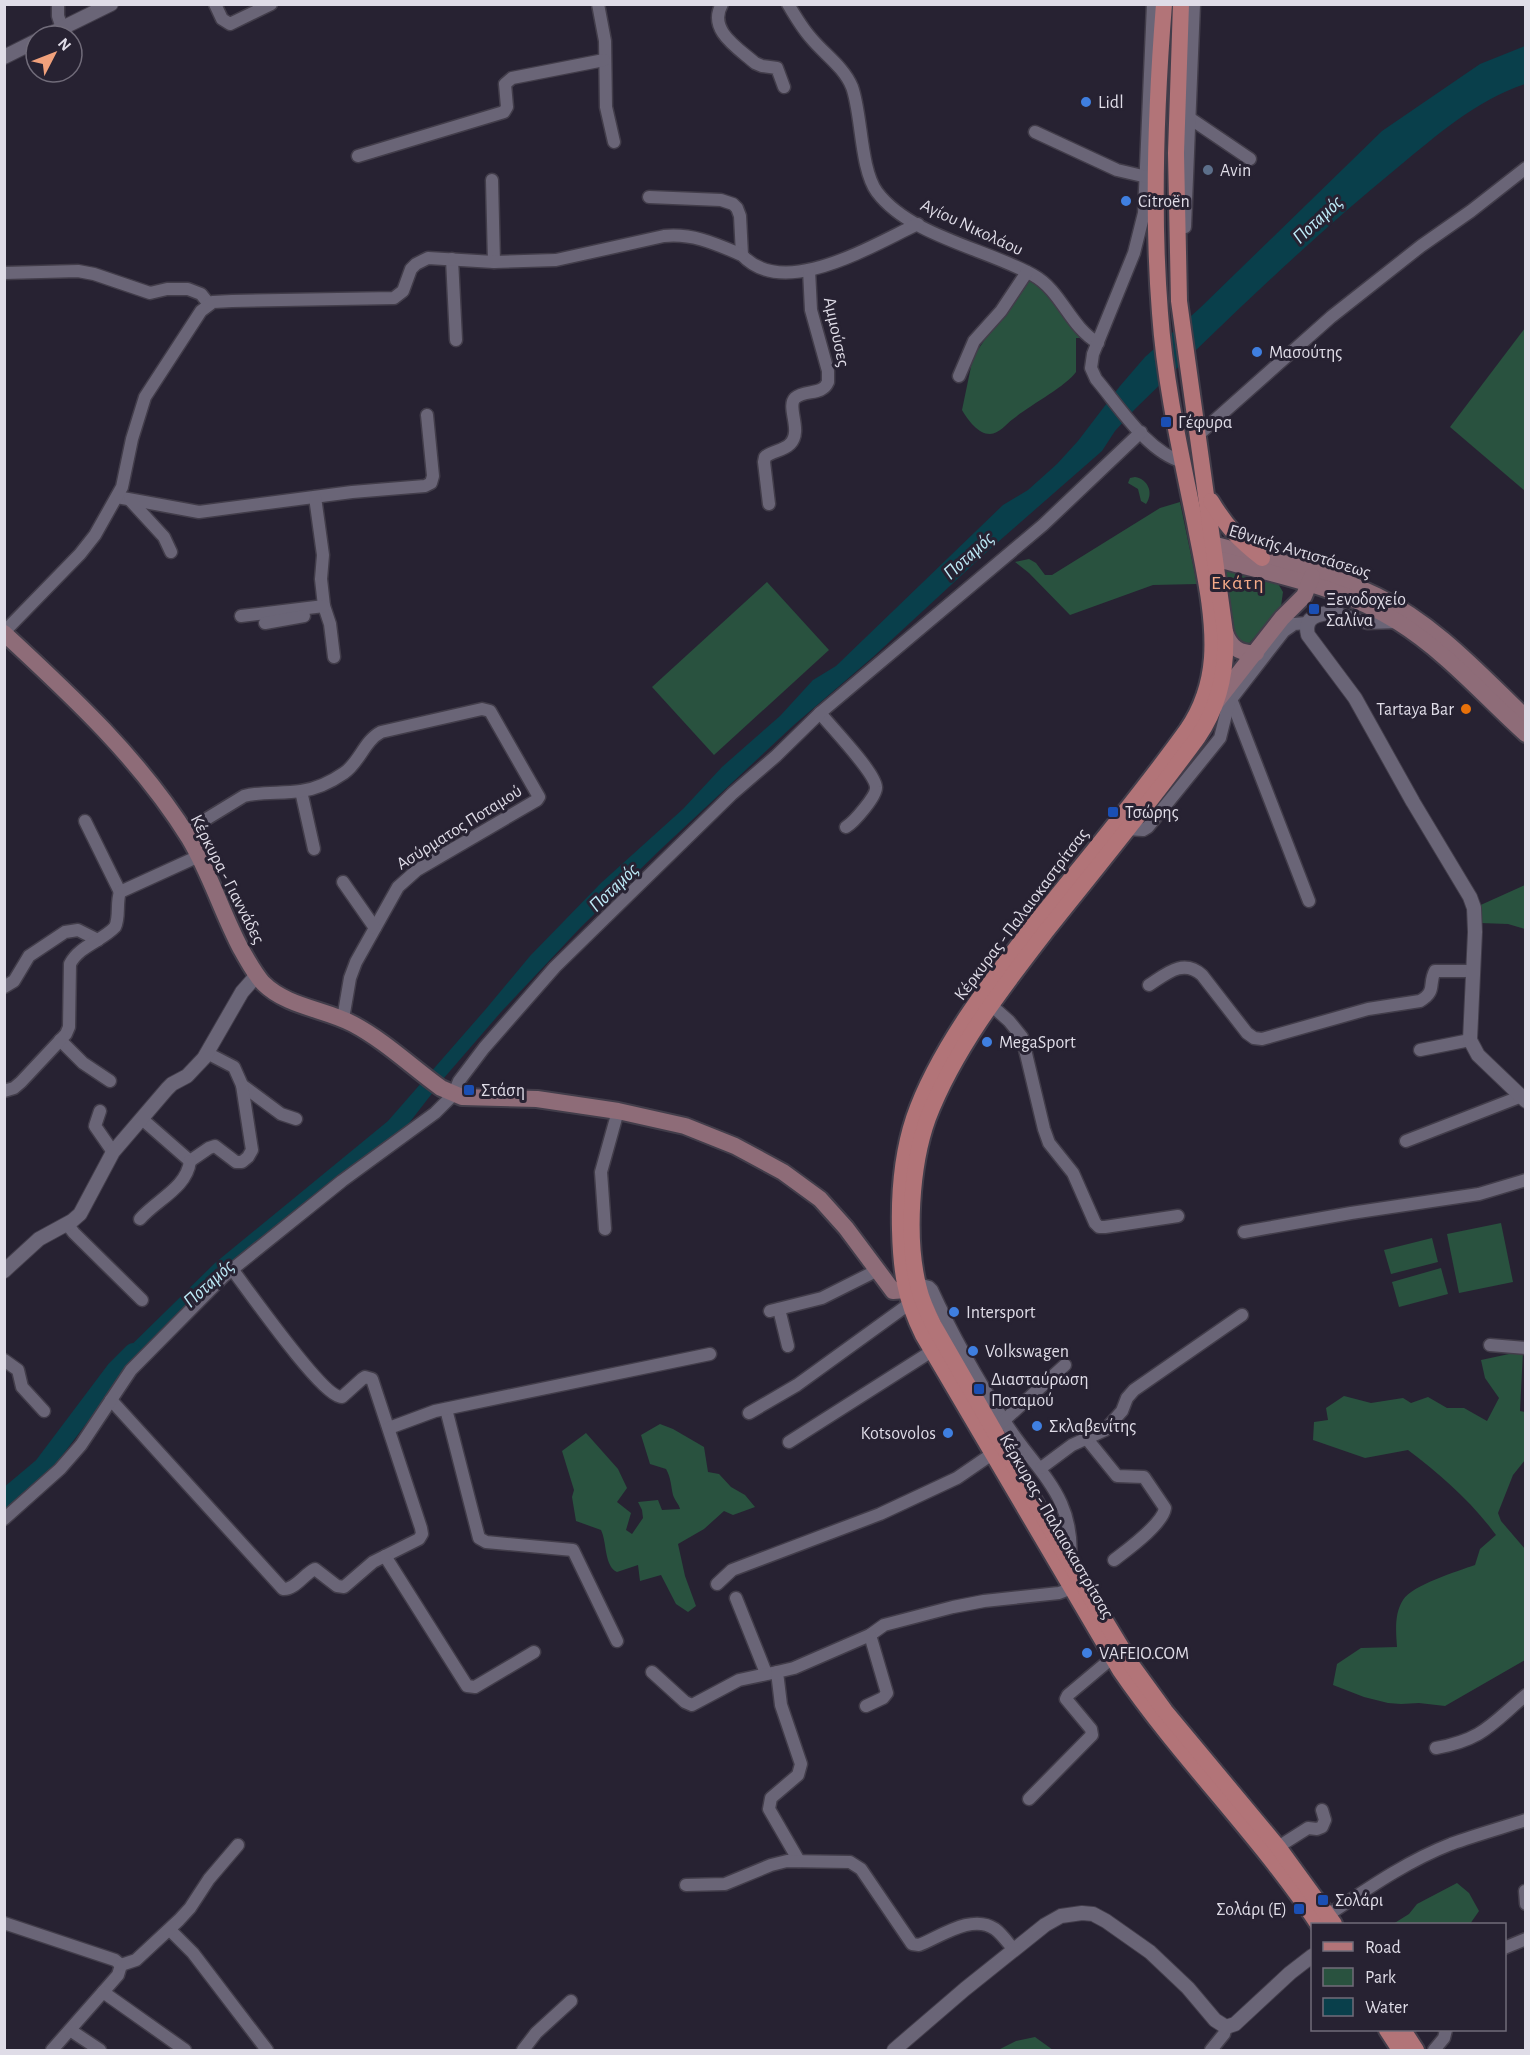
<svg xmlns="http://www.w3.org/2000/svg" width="1530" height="2055" viewBox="0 0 1530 2055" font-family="'Alegreya Sans',sans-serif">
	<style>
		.green { fill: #29523f }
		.water { fill: #093f4b }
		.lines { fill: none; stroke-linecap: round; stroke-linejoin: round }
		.river { stroke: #093f4b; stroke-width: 18 }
		.minor-casing { stroke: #423d4a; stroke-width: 15 }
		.tertiary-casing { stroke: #423d4a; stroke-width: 16 }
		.secondary-casing { stroke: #423d4a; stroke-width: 20 }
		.primary-casing { stroke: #423d4a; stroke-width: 20 }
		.minor { stroke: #6a6577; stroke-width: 12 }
		.tertiary { stroke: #6a6577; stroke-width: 14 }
		.secondary { stroke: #8e6c78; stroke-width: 16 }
		.primary { stroke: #b27478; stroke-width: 16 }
		.shop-dot { fill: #3f7fe0; stroke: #272232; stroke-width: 2 }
		.service-dot { fill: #5c6f8a; stroke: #272232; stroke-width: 2 }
		.transit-dot { fill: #1a4fb4; stroke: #272232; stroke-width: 2 }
		.food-dot { fill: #e8710a; stroke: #272232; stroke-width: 2 }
		.labels { text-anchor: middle; stroke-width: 6; stroke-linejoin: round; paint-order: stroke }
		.poi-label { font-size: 18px; fill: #dfdce7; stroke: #272232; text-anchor: start }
		.street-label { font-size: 18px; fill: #dfdce7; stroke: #272232 }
		.water-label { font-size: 20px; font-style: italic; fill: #beebf8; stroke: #272232 }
		.neighbourhood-label { font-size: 20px; letter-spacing: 1.5px; fill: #f6ab89; stroke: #272232 }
	</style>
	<rect width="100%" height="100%" fill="#272232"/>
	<g class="green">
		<path d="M1028 276 1049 293 1067 320 1082 338H1076V372C1065 387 1030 405 1013 419 1006 424 999 434 990 434 978 434 968 420 962 410L973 357Z"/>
		<polygon points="1525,328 1525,491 1450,427"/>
		<path d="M1135 477C1148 479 1154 493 1146 504L1141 501 1138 489 1128 483 1130 478Z"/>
		<polygon points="1180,502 1197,584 1153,585 1070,615 1029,573 1015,562 1029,559 1036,563 1045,575 1052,575 1160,508"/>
		<polygon points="1226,568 1277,582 1283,592 1281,606 1248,645 1237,640 1232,630"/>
		<polygon points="767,582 829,650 714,755 652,687"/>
		<polygon points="1525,885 1525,929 1508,924 1480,923 1474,908"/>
		<polygon points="1501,1223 1513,1282 1459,1293 1447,1234"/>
		<polygon points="1432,1238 1438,1262 1391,1274 1384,1250"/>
		<polygon points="1441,1268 1448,1294 1399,1307 1392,1282"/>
		<path d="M1523 1351 1520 1411 1525 1412V1460L1513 1475 1498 1513 1501 1521 1525 1549V1660L1445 1706 1419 1703 1401 1704 1388 1703 1364 1697 1333 1685 1337 1664 1361 1648 1397 1647C1396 1632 1394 1614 1403 1600 1412 1585 1458 1571 1475 1565L1480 1549 1496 1535C1471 1501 1441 1475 1408 1450L1365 1458 1313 1440 1314 1422 1328 1420 1326 1408 1344 1396 1371 1403 1403 1398 1411 1403 1428 1397 1447 1408H1464L1487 1421 1499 1398 1485 1378 1481 1360Z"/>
		<path d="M660 1424 673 1429 704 1447 708 1472 719 1474 731 1487 745 1495 755 1507 733 1515 724 1511 704 1529 678 1544 685 1576 696 1606 688 1612 676 1604 661 1575 640 1581 638 1565 617 1572C604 1566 607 1542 601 1530L576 1521 572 1497 574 1490 562 1451 586 1433 618 1469 627 1488 617 1502 631 1513 626 1530 632 1534 643 1518 642 1510 638 1502 658 1500 662 1510 680 1509C679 1504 675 1501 673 1495 671 1486 671 1478 666 1469L650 1464 641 1435Z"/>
		<polygon points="1457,1883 1469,1893 1479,1911 1470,1924 1393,1924 1409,1914 1417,1904"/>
		<polygon points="1035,2037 1053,2050 998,2050 1016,2041"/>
	</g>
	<path class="water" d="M1525 46V84C1476 100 1436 136 1397 168 1305 243 1220 327 1135 409L1115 431 1102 451 990 549 873 657 795 724 661 849 581 927 501 1012 444 1078 406 1127 383 1144 127 1366 116 1369 114 1362 215 1263 388 1121 485 1010 530 956 601 883 683 809 722 767 780 716 813 680 836 666 1003 505 1028 490 1057 464 1078 441 1120 386 1145 357 1200 308 1382 131 1480 64Z"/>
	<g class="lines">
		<polyline class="river" points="4,1499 43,1466 116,1369 133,1352"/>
		<defs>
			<g id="minor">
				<polyline points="58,4 58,16 62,28"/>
				<polyline points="215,4 222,19 230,24 271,4"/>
				<polyline points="598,4 605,41 606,107 614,142"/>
				<path d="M722 4C707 30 738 48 755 63L762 66 777 68 784 87"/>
				<path d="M788 4C795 16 802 28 811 38 824 54 844 67 852 87 862 114 860 169 877 192 910 236 987 249 1033 275 1062 291 1069 326 1098 343"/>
				<path d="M1153 4 1144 213 1134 253 1093 354 1091 368 1096 379C1119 406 1147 452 1183 462"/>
				<polyline points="1188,117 1250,159"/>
				<polyline points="1035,132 1117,170 1147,177"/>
				<polyline points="358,156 504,112 507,107 505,84 512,78 604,60"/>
				<polyline points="492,180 494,262"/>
				<path d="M649 197 721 200 733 204 737 208 740 216 742 255C784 301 874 244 918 224"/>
				<polyline points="1185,227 1194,4"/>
				<polyline points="452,259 456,340"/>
				<polyline points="4,273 78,271 94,274 150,293 167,289 188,289 201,294 209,304"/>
				<polyline points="959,376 974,341 1001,311 1027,272"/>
				<polyline points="1197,436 1331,317 1421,246 1471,211 1526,168"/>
				<polyline points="117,497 199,512 352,492 425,486 431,483 433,476 427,415"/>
				<polyline points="315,497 323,555 321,579 324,606 330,624 334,657"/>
				<polyline points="130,500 164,537 171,552"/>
				<path d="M769 504 764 462 765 457C772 451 783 451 790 444 803 431 786 407 795 398 805 389 822 396 828 382V371L811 310 809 270"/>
				<polyline points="1334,612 1367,623 1398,622"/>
				<polyline points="241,616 324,606"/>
				<polyline points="265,623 304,616"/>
				<path d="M4 632 80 554 95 535 122 487 132 439 145 397 201 311 213 302 232 301 394 298 403 291 411 269 416 264 428 258 494 262 556 260 664 236C693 233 716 244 742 255"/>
				<polyline points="1231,699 1309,901"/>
				<path d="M820 713C831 727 875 772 876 787 877 796 854 822 846 827"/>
				<polyline points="301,791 314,849"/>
				<polyline points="85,821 120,892"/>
				<polyline points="1127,829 1143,830 1148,827 1220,738 1229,702 1284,631 1294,624 1307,623"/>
				<path d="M185 832 244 796C262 791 282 794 301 791 316 789 331 782 344 773 360 762 364 741 381 732L482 709 490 711 539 797 537 800 417 870 398 887 356 962 350 978 343 1019"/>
				<polyline points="343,882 375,928"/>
				<path d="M1149 985C1166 974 1183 958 1202 975L1247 1033 1254 1038 1262 1039 1368 1009 1420 1001C1437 991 1428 984 1435 971H1472"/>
				<polyline points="4,987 14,981 29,956 65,932 78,930 98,940"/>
				<polyline points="991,1005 1009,1021 1022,1037 1044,1129 1049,1143 1073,1173 1095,1223 1099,1227 1105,1227 1178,1216"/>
				<polyline points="60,1040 83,1063 110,1081"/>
				<polyline points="1420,1050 1470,1040"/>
				<polyline points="207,1053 234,1067 242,1085 281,1114 296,1119"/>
				<path d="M4 1091 14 1088 21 1082 66 1034 69 1027 70 964C79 946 102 941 115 927 120 917 116 903 120 892L199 856"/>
				<polyline points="100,1111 95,1126 113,1152"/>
				<polyline points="142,1119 190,1161 209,1148 215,1146 236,1162 242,1162 248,1157 252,1150 242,1085"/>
				<polyline points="1406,1141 1522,1096"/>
				<path d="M140 1219C156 1200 187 1188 190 1161"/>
				<polyline points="67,1224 74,1233 142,1300"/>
				<polyline points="605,1229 601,1172 618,1111"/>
				<polyline points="1244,1232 1351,1213 1479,1194 1526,1180"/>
				<path d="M918 1284 929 1287 932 1290C953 1336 978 1380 1005 1422 1037 1473 1076 1495 1070 1563"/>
				<polyline points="779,1309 788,1346"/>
				<polyline points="770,1311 822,1298 878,1270"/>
				<polyline points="1490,1345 1526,1348"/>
				<polyline points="4,1360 18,1370 22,1387 44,1411"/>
				<path d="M111 1400 283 1589C295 1590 304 1574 315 1569L337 1586 344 1587 373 1562 419 1539 422 1534 421 1528 372 1379 365 1377 362 1379 342 1397C323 1398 248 1290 232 1269"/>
				<polyline points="446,1409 479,1538 486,1542 573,1550 617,1641"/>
				<polyline points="749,1413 797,1385 909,1304"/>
				<polyline points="999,1425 1065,1365"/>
				<polyline points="389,1428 435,1411 710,1354"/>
				<path d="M1087 1439 1117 1476 1144 1477 1165 1508C1163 1524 1127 1550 1114 1560"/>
				<polyline points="789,1442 932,1351"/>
				<polyline points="1041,1468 1072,1445 1105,1430 1122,1411 1127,1398 1134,1390 1242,1315"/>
				<polyline points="4,1519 60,1469 81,1445 131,1370 224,1276 342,1181 435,1113 453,1095 459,1081 484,1048 555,967 732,794 776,756 820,713 1043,525 1141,432"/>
				<polyline points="385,1556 467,1686 475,1687 534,1652"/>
				<polyline points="717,1584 732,1570 880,1514 957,1478 992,1454"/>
				<polyline points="736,1598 766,1673"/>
				<polyline points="870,1635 884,1625 953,1607 984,1601 1059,1593 1072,1588"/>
				<polyline points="652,1672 685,1702 692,1705 739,1680 777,1672"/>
				<path d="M1436 1748C1484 1739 1491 1724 1526 1695"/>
				<polyline points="1029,1799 1092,1735 1091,1729 1066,1699 1068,1695 1112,1658"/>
				<polyline points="1278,1847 1308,1828 1317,1829 1322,1827 1325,1820 1322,1810"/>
				<polyline points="799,1861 769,1809 771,1798 798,1775 801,1764 781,1705 777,1672 794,1668 870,1635 887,1693 883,1698 866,1706"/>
				<path d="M686 1885 725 1884 771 1865 787 1861 850 1862 861 1869 912 1944 919 1945C940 1937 972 1913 995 1929 1002 1934 1008 1943 1014 1950"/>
				<polyline points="1525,1891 1526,1904"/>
				<path d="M1328 1915C1367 1889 1407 1861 1451 1844 1476 1835 1501 1828 1526 1820"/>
				<polyline points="4,1923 115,1960 121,1965 118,1975 52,2050"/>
				<polyline points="170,1930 193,1953 267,2050"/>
				<polyline points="1504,1948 1526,1939"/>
				<polyline points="121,1965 136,1960 179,1920 190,1908 209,1879 238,1845"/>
				<polyline points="103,1992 185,2050"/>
				<polyline points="70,2030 100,2050"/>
				<polyline points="523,2050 536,2033 571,2001"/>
				<polyline points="1211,2050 1224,2034 1226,2027"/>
				<polyline points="1434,2050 1444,2038 1446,2030"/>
			</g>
			<g id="tertiary">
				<polyline points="46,36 111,4"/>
				<polyline points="4,57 36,41"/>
				<path d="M1343 585 1334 612C1319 614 1303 616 1308 635L1355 698 1413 802 1470 897 1474 908 1475 932 1470 1040 1478 1055 1526 1101"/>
				<polyline points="4,1271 39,1239 72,1221 80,1214 113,1152 167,1089 172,1084 187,1076 204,1058 242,992 257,975"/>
				<polyline points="894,2050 965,1989 1045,1925 1061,1916 1082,1913 1093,1914 1106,1921 1150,1952 1188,1988 1215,2020 1226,2027 1235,2024 1290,1973 1312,1956"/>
			</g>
			<g id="secondary">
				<path d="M1201 541C1260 558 1322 569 1377 596 1435 624 1480 674 1526 718"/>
				<path d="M1203 555C1269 574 1339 585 1398 622 1446 652 1484 696 1526 734"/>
				<path d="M1225 632C1230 647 1239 654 1256 653"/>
				<path d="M4 633C72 696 140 759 189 838 210 873 222 913 241 949 248 961 254 973 263 983 287 1007 325 1009 353 1024 385 1041 412 1067 441 1088L462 1097 537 1099 618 1111 685 1126 735 1146 783 1172 820 1199 846 1228 893 1291 919 1289"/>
				<polyline points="1217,701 1282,618 1304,596 1312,576"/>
			</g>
			<g id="primary">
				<path d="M1164 4C1156 105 1152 213 1160 313 1165 384 1181 454 1195 523 1203 566 1215 615 1212 658 1210 684 1202 708 1187 730 1139 797 1085 861 1033 926 990 982 937 1051 914 1118 902 1154 899 1193 900 1230 901 1270 905 1299 923 1335L1120 1670C1181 1759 1259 1835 1318 1924"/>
				<path d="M1181 4 1176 153 1179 301 1225 632C1227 670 1220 705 1198 737 1150 803 1098 866 1047 930 1003 987 954 1050 928 1118 911 1165 906 1240 919 1289 922 1302 928 1314 934 1326L1070 1563 1133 1667 1165 1711 1278 1847 1334 1924"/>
				<path d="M1211 501C1226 526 1239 540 1262 558"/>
				<polyline points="1387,2030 1400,2050"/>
				<polyline points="1403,2030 1416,2050"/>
			</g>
		</defs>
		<use href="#minor" class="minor-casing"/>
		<use href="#tertiary" class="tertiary-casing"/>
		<use href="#secondary" class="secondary-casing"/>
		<use href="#primary" class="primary-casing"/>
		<use href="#minor" class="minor"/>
		<use href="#tertiary" class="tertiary"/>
		<use href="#secondary" class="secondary"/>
		<use href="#primary" class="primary"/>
	</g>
	<g class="shop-dot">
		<circle cx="1086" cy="102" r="6"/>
		<circle cx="1126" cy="201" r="6"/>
		<circle cx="1257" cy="352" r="6"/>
		<circle cx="987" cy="1042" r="6"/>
		<circle cx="954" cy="1312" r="6"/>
		<circle cx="973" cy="1351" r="6"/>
		<circle cx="1037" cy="1426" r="6"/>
		<circle cx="948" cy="1433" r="6"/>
		<circle cx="1087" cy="1653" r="6"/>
	</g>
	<circle class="service-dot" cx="1208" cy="170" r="6"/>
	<g class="transit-dot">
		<rect x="1160" y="416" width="12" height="12" rx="3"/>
		<rect x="1308" y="603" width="12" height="12" rx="3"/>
		<rect x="1107" y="806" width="12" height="12" rx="3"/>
		<rect x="463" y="1084" width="12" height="12" rx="3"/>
		<rect x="973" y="1383" width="12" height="12" rx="3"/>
		<rect x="1317" y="1894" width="12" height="12" rx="3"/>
		<rect x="1293" y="1903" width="12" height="12" rx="3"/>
	</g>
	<circle class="food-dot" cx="1466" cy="709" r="6"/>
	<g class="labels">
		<g class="poi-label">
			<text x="1098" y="108">Lidl</text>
			<text x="1220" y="176">Avin</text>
			<text x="1138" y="207">Citroën</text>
			<text x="1269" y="358">Μασούτης</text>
			<text x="1178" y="428">Γέφυρα</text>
			<text x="1326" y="605">Ξενοδοχείο<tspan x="1326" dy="21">Σαλίνα</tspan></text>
			<text x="1454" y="715" text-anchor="end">Tartaya Bar</text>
			<text x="1125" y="818">Τσώρης</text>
			<text x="999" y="1048">MegaSport</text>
			<text x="481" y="1096">Στάση</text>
			<text x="966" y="1318">Intersport</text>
			<text x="985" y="1357">Volkswagen</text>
			<text x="991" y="1385">Διασταύρωση<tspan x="991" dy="21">Ποταμού</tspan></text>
			<text x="1049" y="1432">Σκλαβενίτης</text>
			<text x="936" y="1439" text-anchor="end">Kotsovolos</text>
			<text x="1099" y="1659">VAFEIO.COM</text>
			<text x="1335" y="1906">Σολάρι</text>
			<text x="1287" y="1915" text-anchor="end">Σολάρι (E)</text>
		</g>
		<g class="street-label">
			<text transform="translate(972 227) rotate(25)" y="6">Αγίου Νικολάου</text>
			<text transform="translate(837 332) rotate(78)" y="6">Αμμούσες</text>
			<text transform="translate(1300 551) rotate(17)" y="6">Εθνικής Αντιστάσεως</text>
			<text transform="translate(459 827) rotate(-32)" y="6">Ασύρματος Ποταμού</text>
			<text transform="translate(228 879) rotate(63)" y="6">Κέρκυρα - Γιαννάδες</text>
			<text transform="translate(1021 914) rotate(-53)" y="6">Κέρκυρας - Παλαιοκαστρίτσας</text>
			<text transform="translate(1057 1526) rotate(60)" y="6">Κέρκυρας - Παλαιοκαστρίτσας</text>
		</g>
		<g class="water-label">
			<text transform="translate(1317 219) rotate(-43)" y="7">Ποταμός</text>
			<text transform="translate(968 555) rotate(-42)" y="7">Ποταμός</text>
			<text transform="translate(613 887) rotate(-44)" y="7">Ποταμός</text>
			<text transform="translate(208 1283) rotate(-42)" y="7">Ποταμός</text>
		</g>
		<g class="neighbourhood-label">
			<text x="1238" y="589">Εκάτη</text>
		</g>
	</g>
	<rect width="1530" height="2055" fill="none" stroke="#dfdce7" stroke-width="12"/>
	<rect x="1311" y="1923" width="195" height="108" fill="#272232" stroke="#716c7a" stroke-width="1.5"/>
	<rect x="1323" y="1942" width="30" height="9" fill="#b27478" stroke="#716c7a" stroke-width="1.5"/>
	<text x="1365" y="1953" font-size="18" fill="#dfdce7">Road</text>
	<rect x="1323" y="1968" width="30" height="18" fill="#29523f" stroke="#716c7a" stroke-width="1.5"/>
	<text x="1365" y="1983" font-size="18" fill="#dfdce7">Park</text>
	<rect x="1323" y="1998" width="30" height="18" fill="#093f4b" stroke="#716c7a" stroke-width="1.5"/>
	<text x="1365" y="2013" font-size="18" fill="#dfdce7">Water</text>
	<g transform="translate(54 54) rotate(48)"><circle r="28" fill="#272232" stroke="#716c7a" stroke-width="1.5"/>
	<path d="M0-4.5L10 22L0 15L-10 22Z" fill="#f1a17c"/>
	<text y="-9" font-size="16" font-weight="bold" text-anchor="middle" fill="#dfdce7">N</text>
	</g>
</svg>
